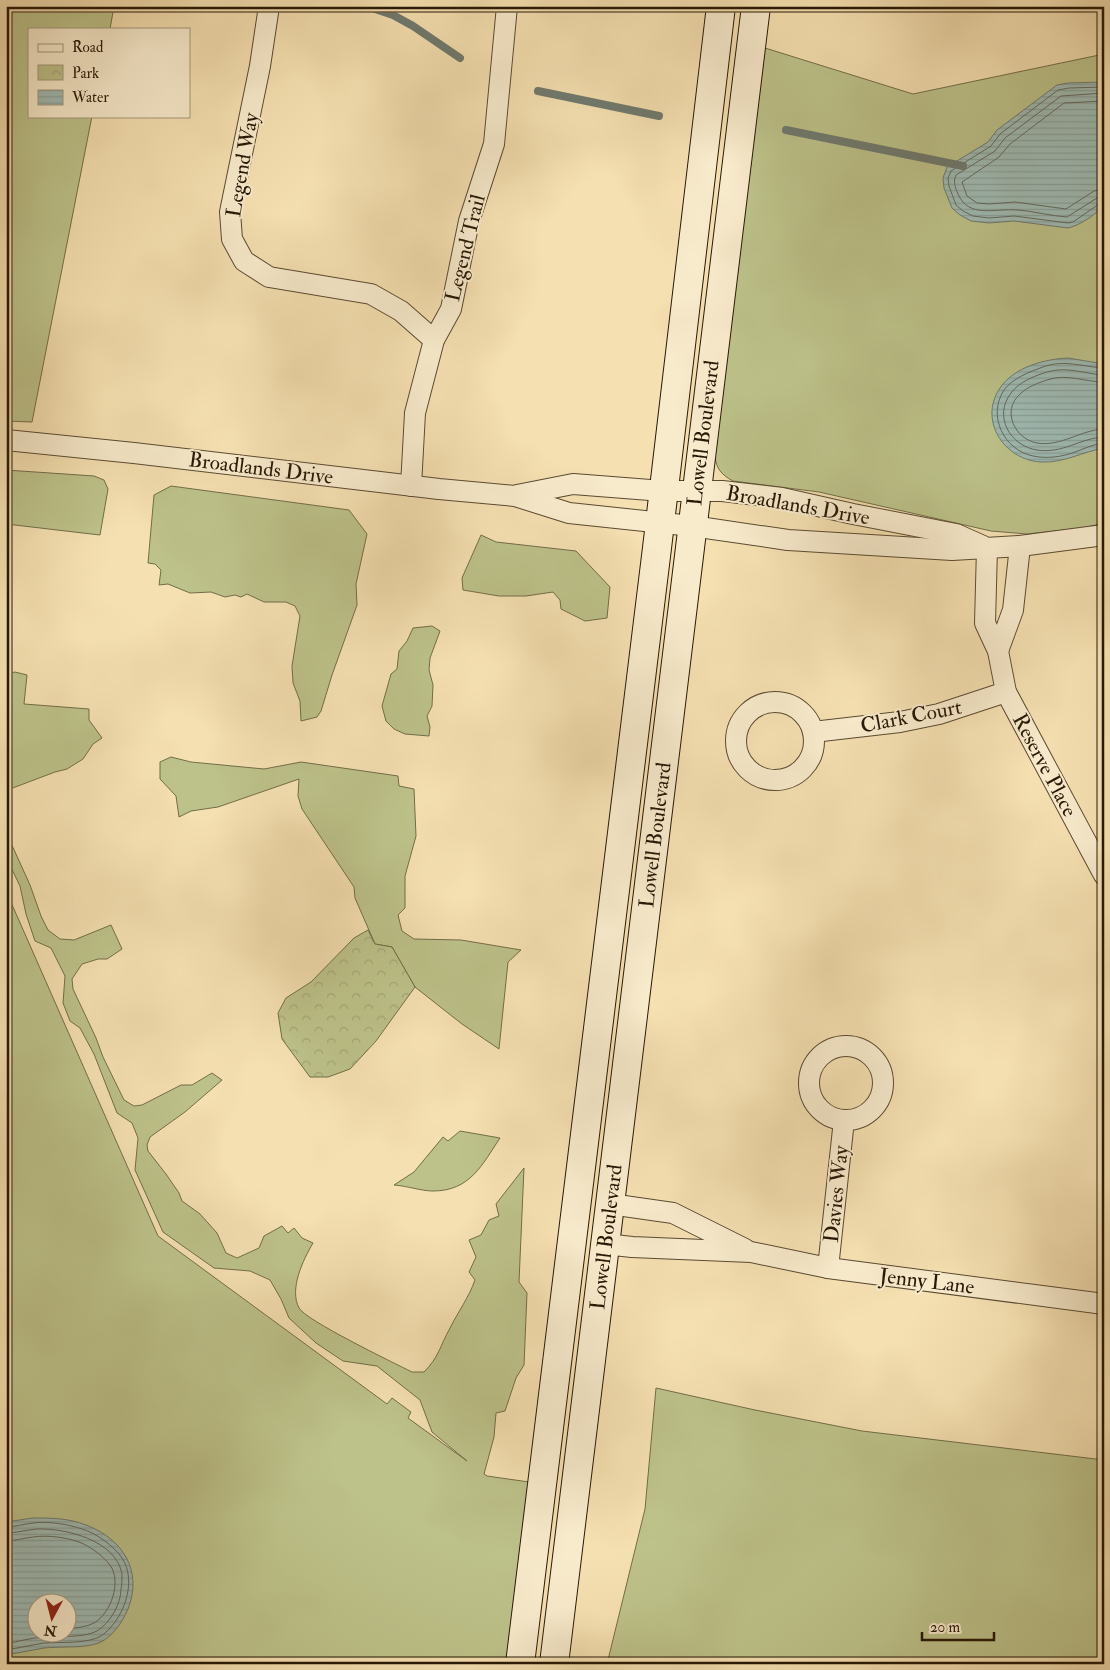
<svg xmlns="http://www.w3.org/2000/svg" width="1110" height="1670" viewBox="0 0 1110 1670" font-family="'IM FELL Double Pica',serif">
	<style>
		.grass { fill: #bdc28a; stroke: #726d48; fill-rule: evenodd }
		.park { fill: url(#park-crowns); stroke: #726d48 }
		.water { fill: url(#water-rules); stroke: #6f7a6f; fill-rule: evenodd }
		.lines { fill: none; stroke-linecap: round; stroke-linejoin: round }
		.shore { stroke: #646a5e; stroke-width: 1 }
		.stream { stroke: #6f7a6f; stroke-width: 8 }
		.minor-casing { stroke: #5b4a32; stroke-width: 22 }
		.secondary-casing { stroke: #281807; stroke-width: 30 }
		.minor { stroke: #f8ebcc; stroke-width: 20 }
		.secondary { stroke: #f8ebcc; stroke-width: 28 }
		.labels { text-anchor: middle; stroke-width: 4; stroke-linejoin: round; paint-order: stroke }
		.street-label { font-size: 21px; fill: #281807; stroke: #f8ebcc }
	</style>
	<defs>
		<pattern id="park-crowns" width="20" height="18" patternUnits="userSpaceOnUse" patternTransform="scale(1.25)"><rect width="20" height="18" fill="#bdc28a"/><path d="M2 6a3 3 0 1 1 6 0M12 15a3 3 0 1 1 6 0" fill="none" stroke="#a2a676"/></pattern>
		<pattern id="water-rules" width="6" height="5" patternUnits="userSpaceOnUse" patternTransform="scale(1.25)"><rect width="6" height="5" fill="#9fbbb4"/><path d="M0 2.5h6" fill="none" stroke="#89a099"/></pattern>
	</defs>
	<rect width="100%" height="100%" fill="#f5e0b1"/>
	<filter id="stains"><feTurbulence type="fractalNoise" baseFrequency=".004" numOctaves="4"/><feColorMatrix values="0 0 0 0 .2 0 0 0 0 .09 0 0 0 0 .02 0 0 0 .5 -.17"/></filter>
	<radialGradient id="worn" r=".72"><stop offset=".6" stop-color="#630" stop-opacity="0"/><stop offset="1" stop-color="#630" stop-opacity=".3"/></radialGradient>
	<g class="grass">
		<polygon points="6,6 114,6 110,29 29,29 29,116 92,116 32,422 6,421"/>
		<path d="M765 48 913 94 1104 54V523L1083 528 1027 534 991 531 819 492 733 481C722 475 716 469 715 456Z"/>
		<polygon points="6,470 94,476 104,480 108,489 100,535 6,524"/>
		<polygon points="171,486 349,510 367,534 356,584 357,605 332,675 321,711 317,717 301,721 300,701 293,683 292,666 300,616 295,606 286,602 264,602 247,594 241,597 235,595 225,597 211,592 190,593 168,584 159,585 161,570 155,564 148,563 154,495"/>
		<polygon points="481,535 496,542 576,551 610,587 607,618 585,621 561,609 560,600 553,592 526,596 499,596 463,590 462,578"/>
		<polygon points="432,626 440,631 430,658 429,670 433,685 432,706 427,716 430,727 429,736 405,734 394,729 386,721 382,706 391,674 397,669 399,651 407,641 413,628"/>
		<polygon points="15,672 27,675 24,704 89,709 89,720 102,738 93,744 83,759 67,769 55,772 10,789 6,792 6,674"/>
		<polygon points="171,757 191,762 264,769 301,762 398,776 399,786 414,789 416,836 405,876 405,908 398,915 402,931 414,939 461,940 521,950 508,962 499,1049 462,1024 415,987 392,947 375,944 355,898 354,887 302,809 298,796 299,779 218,807 191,811 179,817 176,796 160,779 160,762"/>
		<path d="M6 832 30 885 41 916 48 930 60 939 74 940 111 925 122 949 107 959H98L82 964 72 979 73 989 96 1038 103 1057 124 1100 134 1106 142 1105 181 1085H192L212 1073 222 1080 185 1112 150 1137 147 1145 148 1151 166 1174 179 1193 182 1201 200 1214 217 1233 226 1253 237 1258 259 1248 264 1236 282 1226 288 1233 294 1228 302 1238 313 1243C303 1260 289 1289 299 1308 305 1320 394 1363 412 1372H424C439 1357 440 1346 450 1328 458 1312 469 1297 475 1280L469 1272 476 1257 469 1240 481 1235 489 1220 499 1216 496 1204 524 1168 519 1282 527 1293 524 1365 516 1378 505 1411 496 1413 494 1437 484 1474 487 1476 529 1482 507 1664H6V891L158 1236 387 1404 392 1398 411 1412 408 1418 467 1461 432 1432 420 1400 377 1366 343 1361 316 1343 289 1318 281 1299 270 1280 250 1271 214 1268 163 1232 135 1170 138 1138 132 1123 117 1113 94 1054 80 1028 70 1021 63 1003 65 976 51 948 35 941 26 914 20 886 6 857ZM38 1602H68V1632H38Z"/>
		<path d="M460 1131 500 1138C482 1165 470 1191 433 1191 421 1191 408 1186 394 1185L414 1172 443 1137 448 1141Z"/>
		<polygon points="656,1388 755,1410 862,1431 1104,1460 1104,1664 607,1664 645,1509"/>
	</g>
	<polygon class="park" points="368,930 375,944 392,947 415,987 376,1041 350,1069 328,1077 310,1077 282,1039 278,1013 286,998 311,982 354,938"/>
	<g class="water">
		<path d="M1104 82V206C1094 215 1081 225 1068 228L1014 221 989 223 971 221 960 215 952 208 944 188 943 178 947 167 988 142 997 130 1057 85 1068 83Z"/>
		<path d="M1068 358 1104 364V448C1082 452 1064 463 1041 462 1004 460 978 420 1000 388 1014 367 1045 359 1068 358Z"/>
		<path d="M33 1518C50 1518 69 1518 86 1525 123 1539 143 1571 128 1609 123 1621 113 1636 101 1642 86 1649 61 1646 44 1648 31 1650 19 1653 6 1655V1522ZM38 1602H68V1632H38Z"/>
	</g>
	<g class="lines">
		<g class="shore">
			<polyline points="1104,87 1069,88 1058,90 1000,134 991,146 951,171 948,178 949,186 956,205 963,211 973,216 989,218 1014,216 1068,223 1073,222 1099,204 1104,203"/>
			<path d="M1104 93 1061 96 1005 138 995 151 956 175C953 182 955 187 958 194 969 219 995 208 1017 210 1034 211 1050 216 1067 217L1097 198 1104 197"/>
			<polyline points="1104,101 1064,103 1010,144 999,157 962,182 967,196 977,203 989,204 1015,202 1066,209 1094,191 1104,189"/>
			<path d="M1104 368C1083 367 1064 359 1043 367 1029 372 1013 378 1004 390 987 416 1004 450 1033 456 1046 459 1062 457 1075 452 1084 449 1093 444 1104 443"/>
			<path d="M1104 375C1084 374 1067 366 1047 372 1034 376 1019 382 1011 393 993 416 1010 446 1037 450 1063 454 1080 438 1104 437"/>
			<path d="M1104 382C1084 382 1067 373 1047 380 1038 383 1027 387 1020 394 1001 411 1015 439 1037 443 1061 447 1080 430 1104 429"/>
			<path d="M6 1527C15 1527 24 1524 33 1523 49 1521 67 1524 82 1529 96 1533 114 1546 122 1558 138 1582 123 1621 101 1636 88 1644 59 1642 44 1643 31 1645 19 1648 6 1650"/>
			<path d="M6 1533C16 1533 26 1530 37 1529 65 1528 116 1540 122 1574 122 1579 122 1584 121 1589 121 1604 110 1623 97 1631 84 1638 59 1636 44 1637 31 1638 19 1641 6 1644"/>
			<path d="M6 1541C15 1541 24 1538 33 1537 47 1535 65 1537 79 1542 90 1546 103 1556 110 1565 122 1582 111 1613 94 1623 87 1627 75 1628 68 1629"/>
		</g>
		<g class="stream">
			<polyline points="366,6 393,15 413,26 460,58"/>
			<polyline points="538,91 659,116"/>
			<polyline points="786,130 963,166"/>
		</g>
		<defs>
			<g id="minor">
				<polyline points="269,6 260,66 230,212 232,239 244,261 269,277 371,294 401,311 434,340"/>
				<polyline points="6,440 134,453 439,489 515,496 569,513 692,526 788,540 952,550 1020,546 1104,535"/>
				<polyline points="411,486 415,413 434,340 451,309 469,221 494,144 507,6"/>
				<polyline points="517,495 573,484 663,491 722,491 782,498 853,514 956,534 983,546"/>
				<polyline points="987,548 985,623 998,651 1006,692 1104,875"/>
				<polyline points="998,651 1013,610 1020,546"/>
				<circle cx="775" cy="741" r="39"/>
				<polyline points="813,732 900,722 939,714 1006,692"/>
				<circle cx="846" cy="1083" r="37"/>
				<polyline points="610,1204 673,1213 745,1249"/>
				<polyline points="605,1244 632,1247 751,1252 828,1268 1104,1304"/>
				<polyline points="828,1268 844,1120"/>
			</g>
			<g id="secondary">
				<polyline points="520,1664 657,548 721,6"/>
				<polyline points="554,1664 756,6"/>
			</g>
		</defs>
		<use href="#minor" class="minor-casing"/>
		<use href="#secondary" class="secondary-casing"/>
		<use href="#minor" class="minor"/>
		<use href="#secondary" class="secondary"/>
	</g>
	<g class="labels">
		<g class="street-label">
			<text transform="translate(242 165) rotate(-80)" y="7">Legend Way</text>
			<text transform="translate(465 248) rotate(-76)" y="7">Legend Trail</text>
			<text transform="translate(703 433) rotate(-83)" y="7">Lowell Boulevard</text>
			<text transform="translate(261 468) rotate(7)" y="7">Broadlands Drive</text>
			<text transform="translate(798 505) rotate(10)" y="7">Broadlands Drive</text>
			<text transform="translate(911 716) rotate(-11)" y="7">Clark Court</text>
			<text transform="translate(1045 765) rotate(62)" y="7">Reserve Place</text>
			<text transform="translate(655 835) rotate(-83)" y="7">Lowell Boulevard</text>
			<text transform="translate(836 1194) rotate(-84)" y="7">Davies Way</text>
			<text transform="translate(606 1237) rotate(-83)" y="7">Lowell Boulevard</text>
			<text transform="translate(927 1281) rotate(7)" y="7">Jenny Lane</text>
		</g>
	</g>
	<rect width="1110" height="1670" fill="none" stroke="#f5e0b1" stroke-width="25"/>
	<rect x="8" y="8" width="1095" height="1655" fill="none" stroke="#281807" stroke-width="2.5"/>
	<rect x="12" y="12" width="1085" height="1645" fill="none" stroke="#281807"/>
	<rect x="28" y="28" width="162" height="90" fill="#f8ebcc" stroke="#a5977d"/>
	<rect x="38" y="44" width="25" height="8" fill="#f8ebcc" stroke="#a5977d"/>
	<text x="72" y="52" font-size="15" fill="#281807">Road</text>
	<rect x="38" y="65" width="25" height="15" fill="url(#park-crowns)" stroke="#a5977d"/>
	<text x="72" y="78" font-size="15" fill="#281807">Park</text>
	<rect x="38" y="90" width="25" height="15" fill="url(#water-rules)" stroke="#a5977d"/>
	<text x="72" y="102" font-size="15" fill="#281807">Water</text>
	<g transform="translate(52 1618) rotate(187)"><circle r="24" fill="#f8ebcc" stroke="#a5977d"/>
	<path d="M0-4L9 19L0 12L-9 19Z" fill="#8f2418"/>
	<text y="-8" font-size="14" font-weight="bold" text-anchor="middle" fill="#281807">N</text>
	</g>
	<path d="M922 1632v8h72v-8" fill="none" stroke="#281807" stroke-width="2.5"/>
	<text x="930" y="1632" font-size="15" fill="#281807" stroke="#f8ebcc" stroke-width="4" paint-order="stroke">20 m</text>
	<rect width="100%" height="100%" filter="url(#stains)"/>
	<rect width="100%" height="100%" fill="url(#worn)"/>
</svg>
